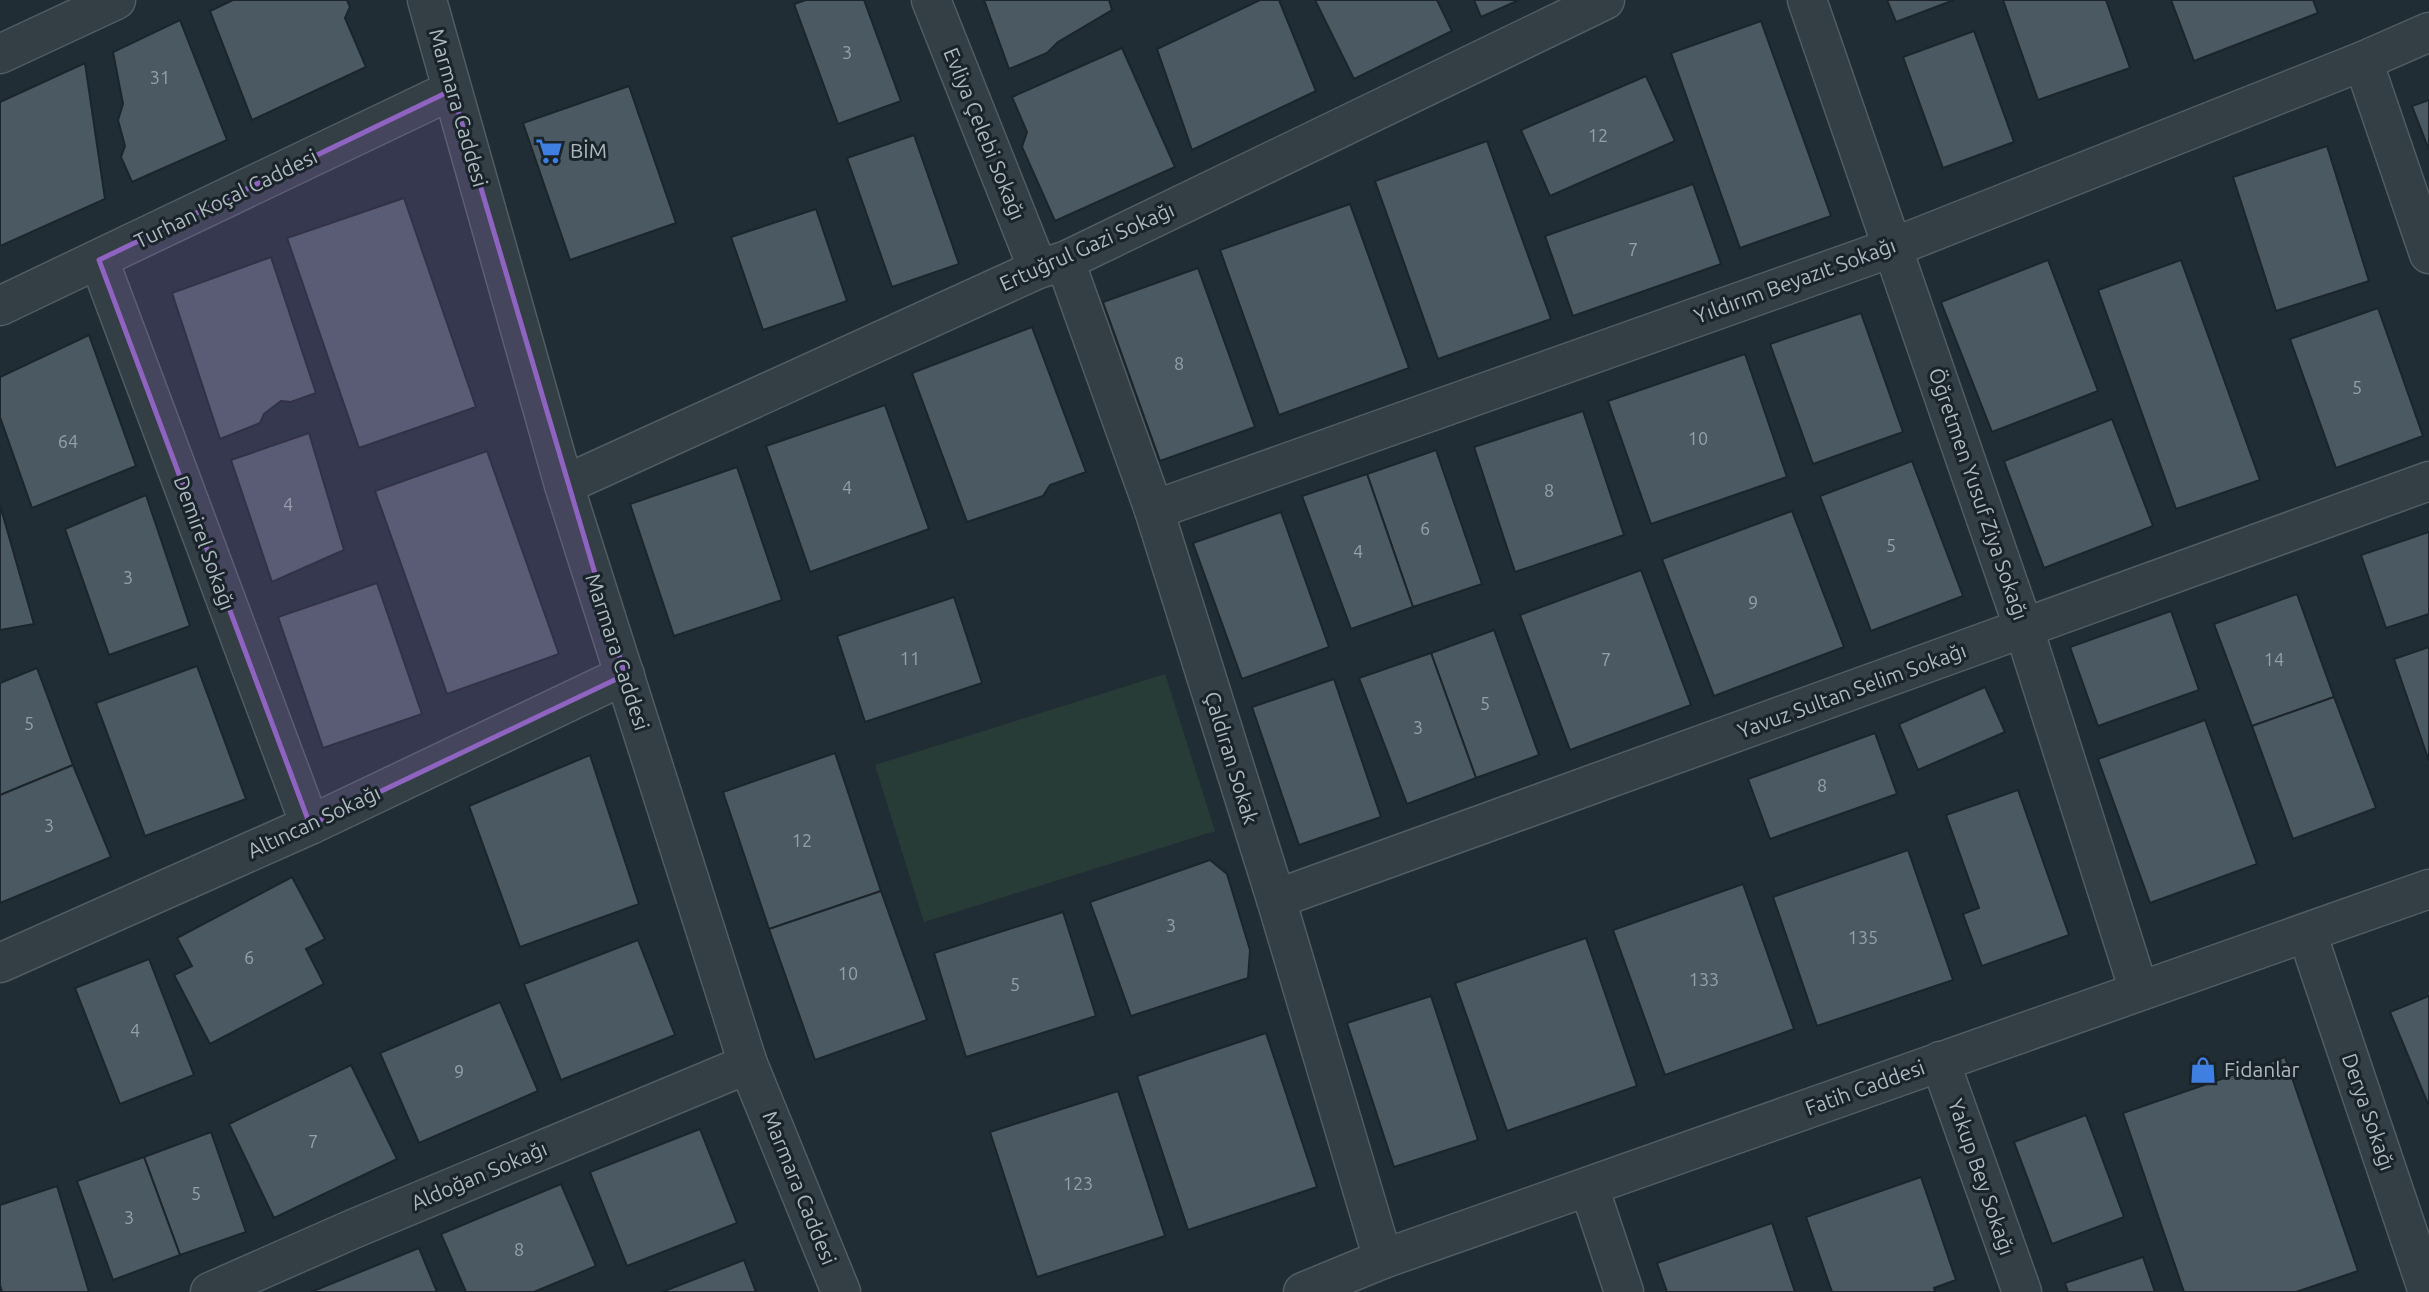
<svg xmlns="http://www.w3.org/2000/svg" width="2429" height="1292" viewBox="0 0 2429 1292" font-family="Ubuntu,sans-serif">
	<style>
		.green { fill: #283c37 }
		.building { fill: #4b5a62; stroke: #1b252b; stroke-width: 2 }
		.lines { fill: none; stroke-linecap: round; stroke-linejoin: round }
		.street-casing { stroke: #515c63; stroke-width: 41 }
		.street { stroke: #333e45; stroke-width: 38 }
		.marked { fill: #8f64c0; fill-opacity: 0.2; stroke: #8f64c0; stroke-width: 5; stroke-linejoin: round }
		.labels { text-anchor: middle; stroke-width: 6; stroke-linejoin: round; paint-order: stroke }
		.number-label { font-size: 18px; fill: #94a1aa }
		.street-label { font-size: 21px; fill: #adb9c2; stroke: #192329 }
		.poi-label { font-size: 21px; fill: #adb9c2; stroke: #192329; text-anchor: start }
	</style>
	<rect width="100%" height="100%" fill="#202d34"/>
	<polygon class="green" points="1165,674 1215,831 924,922 875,765"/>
	<g class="building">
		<polygon points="233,0 347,0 350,7 345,18 366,67 252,120 210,11"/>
		<polygon points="806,0 864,0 901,101 838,124 794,4"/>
		<polygon points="984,0 1109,0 1112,10 1058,42 1047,53 1009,69"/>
		<polygon points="1260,0 1279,0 1316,91 1192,150 1157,49"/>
		<polygon points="1315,0 1437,0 1452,31 1354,79"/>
		<polygon points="1474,0 1519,0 1481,17"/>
		<polygon points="1887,0 1954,0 1896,22"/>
		<polygon points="2003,0 2106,0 2130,68 2038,100"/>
		<polygon points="2171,0 2313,0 2318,13 2194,61"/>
		<polygon points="180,20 227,140 132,182 121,157 125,146 118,120 123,104 113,52"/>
		<polygon points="1761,21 1831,216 1740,248 1671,53"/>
		<polygon points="1974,31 2014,142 1943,168 1903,57"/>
		<polygon points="1122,48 1175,167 1055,221 1022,147 1027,132 1012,97"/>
		<polygon points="85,63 105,199 0,246 0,102"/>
		<polygon points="1646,76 1675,141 1550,196 1521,130"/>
		<polygon points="629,86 676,223 570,260 523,123"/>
		<polygon points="2429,100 2429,150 2412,106"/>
		<polygon points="914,135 959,264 892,287 847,158"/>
		<polygon points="1487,141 1551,319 1438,359 1375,181"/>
		<polygon points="2327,146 2369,281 2276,311 2233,177"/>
		<polygon points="1693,184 1721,264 1573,316 1545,236"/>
		<polygon points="404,198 476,407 359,448 287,238"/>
		<polygon points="1350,204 1409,368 1279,415 1220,250"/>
		<polygon points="816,209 847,301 763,330 731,237"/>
		<polygon points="271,257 316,393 291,402 281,401 264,414 260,423 220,439 172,293"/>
		<polygon points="2048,260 2098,391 1992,432 1941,302"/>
		<polygon points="2181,260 2260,480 2176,509 2098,290"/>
		<polygon points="1198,268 1255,427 1160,461 1103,302"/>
		<polygon points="2378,308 2423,436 2336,468 2290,339"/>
		<polygon points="1861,313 1903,432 1813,464 1770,344"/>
		<polygon points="1032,327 1086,472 1050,485 1043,496 967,522 912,373"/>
		<polygon points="89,335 136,466 32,508 0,417 0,377"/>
		<polygon points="1745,354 1787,477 1651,524 1608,401"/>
		<polygon points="885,405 929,529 810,572 766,446"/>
		<polygon points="1583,411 1624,535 1515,572 1474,447"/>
		<polygon points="2112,419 2153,526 2044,568 2004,461"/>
		<polygon points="309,433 344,550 272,582 231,460"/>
		<polygon points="1436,450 1482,584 1413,607 1367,474"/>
		<polygon points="487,451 559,654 447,694 375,491"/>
		<polygon points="1912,461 1963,596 1871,631 1820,496"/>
		<polygon points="737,467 782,600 674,636 630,504"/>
		<polygon points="1367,474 1413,607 1351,629 1302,496"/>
		<polygon points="146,495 190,626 109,655 65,529"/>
		<polygon points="0,505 34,624 0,630"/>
		<polygon points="1792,511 1844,647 1714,696 1662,559"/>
		<polygon points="1281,512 1329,647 1242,679 1193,543"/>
		<polygon points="2429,532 2429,614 2386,628 2361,555"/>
		<polygon points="1641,570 1691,705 1570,750 1520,615"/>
		<polygon points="377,583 422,714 323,748 278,617"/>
		<polygon points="2297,594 2334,697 2252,726 2214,624"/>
		<polygon points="954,597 982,683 865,722 837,636"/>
		<polygon points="2171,611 2199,690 2098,726 2070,647"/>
		<polygon points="1494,630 1539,755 1476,778 1431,653"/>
		<polygon points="2429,647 2429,761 2394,659"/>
		<polygon points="1431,653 1476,778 1407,804 1359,678"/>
		<polygon points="197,666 246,799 145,836 96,703"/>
		<polygon points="37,668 73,765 0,795 0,683"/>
		<polygon points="1334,679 1381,817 1299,845 1252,707"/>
		<polygon points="1985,687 2005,732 1918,770 1899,724"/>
		<polygon points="2334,697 2376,808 2293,839 2252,726"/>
		<polygon points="2205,720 2257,864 2150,903 2098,759"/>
		<polygon points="1875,733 1897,794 1770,839 1748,779"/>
		<polygon points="835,753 881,891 769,929 723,792"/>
		<polygon points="590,755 639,904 520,947 469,806"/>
		<polygon points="73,765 111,857 0,903 0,795"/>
		<polygon points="2018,790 2069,935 1982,966 1963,914 1979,908 1946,815"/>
		<polygon points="1908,850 1953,980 1817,1026 1773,897"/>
		<polygon points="1210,860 1227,874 1250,950 1248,978 1131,1016 1090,902"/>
		<polygon points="292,877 325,939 306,949 324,984 210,1044 174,975 192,966 177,938"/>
		<polygon points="1743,884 1794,1029 1665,1075 1613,930"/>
		<polygon points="881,891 927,1020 815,1060 769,929"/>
		<polygon points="1063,912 1096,1016 966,1057 934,953"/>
		<polygon points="1586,938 1637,1086 1507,1131 1455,983"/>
		<polygon points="638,940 675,1035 561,1080 524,984"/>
		<polygon points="149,959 194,1075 120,1104 75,988"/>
		<polygon points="1431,996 1478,1140 1394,1167 1347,1023"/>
		<polygon points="2429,996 2429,1106 2390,1012"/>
		<polygon points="500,1002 538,1091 419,1143 380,1053"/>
		<polygon points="1266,1033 1317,1187 1188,1230 1137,1076"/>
		<polygon points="2285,1057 2358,1271 2296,1292 2184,1292 2123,1113"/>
		<polygon points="351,1065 397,1159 274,1218 229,1124"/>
		<polygon points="1118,1091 1165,1236 1037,1277 990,1132"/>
		<polygon points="2086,1115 2124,1217 2052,1244 2014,1142"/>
		<polygon points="700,1129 737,1223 627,1266 590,1172"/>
		<polygon points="211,1132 246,1232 180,1255 144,1157"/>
		<polygon points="144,1157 180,1255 113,1280 77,1181"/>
		<polygon points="1921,1177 1956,1280 1934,1288 1935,1292 1832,1292 1806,1217"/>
		<polygon points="561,1184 596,1266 534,1292 466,1292 441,1234"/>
		<polygon points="57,1186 89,1292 2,1292 0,1285 0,1205"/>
		<polygon points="1772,1223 1795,1292 1667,1292 1657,1263"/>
		<polygon points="419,1248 437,1292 311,1292"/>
		<polygon points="2143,1257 2155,1292 2068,1292 2065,1283"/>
		<polygon points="744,1260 756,1292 662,1292"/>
	</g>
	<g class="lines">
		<defs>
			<g id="street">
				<polyline points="427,0 564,485 748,1064 841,1292"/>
				<polyline points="931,0 1038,269"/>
				<polyline points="1807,0 2024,629 2139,991"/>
				<polyline points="0,54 116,0"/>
				<polyline points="2363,61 2429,254"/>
				<polyline points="99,260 310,825"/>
				<polyline points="1065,261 1154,510 1276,899 1383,1259"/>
				<polyline points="0,306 452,90"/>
				<polyline points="564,485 1038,269 1065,261 1605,0"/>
				<polyline points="1154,510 1894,247 2363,61 2429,32"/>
				<polyline points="1276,899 2429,481"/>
				<polyline points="2307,933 2428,1292"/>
				<polyline points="0,963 310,825 625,675"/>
				<polyline points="1940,1061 2022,1292"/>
				<polyline points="1589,1187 1624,1292"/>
				<polyline points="210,1292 353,1229 748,1064"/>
				<polyline points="1303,1292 1383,1259 2429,889"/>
			</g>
		</defs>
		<use href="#street" class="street-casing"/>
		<use href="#street" class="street"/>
	</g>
	<path class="marked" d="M452 90 625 675 310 825 99 260Z"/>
	<defs>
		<symbol id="supermarket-bare" viewBox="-9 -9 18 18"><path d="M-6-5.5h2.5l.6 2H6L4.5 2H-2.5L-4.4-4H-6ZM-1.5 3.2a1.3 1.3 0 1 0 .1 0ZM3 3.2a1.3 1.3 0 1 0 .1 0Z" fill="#3f7fe0" stroke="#192329" stroke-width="2.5" paint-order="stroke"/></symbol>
		<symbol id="shop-bare" viewBox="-9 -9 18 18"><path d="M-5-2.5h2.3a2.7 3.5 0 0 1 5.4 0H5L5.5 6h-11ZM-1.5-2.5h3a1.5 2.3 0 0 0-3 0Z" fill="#3f7fe0" stroke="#192329" stroke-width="2.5" paint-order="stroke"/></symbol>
	</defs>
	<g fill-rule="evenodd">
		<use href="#supermarket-bare" x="530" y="132" width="38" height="38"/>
		<use href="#shop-bare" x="2184" y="1051" width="38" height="38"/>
	</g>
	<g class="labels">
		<g class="number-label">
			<text x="847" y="59">3</text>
			<text x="160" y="84">31</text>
			<text x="1598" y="142">12</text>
			<text x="1633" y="256">7</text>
			<text x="1179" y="370">8</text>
			<text x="2357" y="394">5</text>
			<text x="1698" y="445">10</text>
			<text x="68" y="448">64</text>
			<text x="847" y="494">4</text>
			<text x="1549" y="497">8</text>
			<text x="288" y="511">4</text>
			<text x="1425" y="535">6</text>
			<text x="1891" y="552">5</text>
			<text x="1358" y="558">4</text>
			<text x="128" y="584">3</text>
			<text x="1753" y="609">9</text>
			<text x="910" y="665">11</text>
			<text x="1606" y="666">7</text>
			<text x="2274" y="666">14</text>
			<text x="1485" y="710">5</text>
			<text x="29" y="730">5</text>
			<text x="1418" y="734">3</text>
			<text x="1822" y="792">8</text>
			<text x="49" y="832">3</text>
			<text x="802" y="847">12</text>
			<text x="1171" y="932">3</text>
			<text x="1863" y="944">135</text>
			<text x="249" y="964">6</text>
			<text x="848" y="980">10</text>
			<text x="1704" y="986">133</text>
			<text x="1015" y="991">5</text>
			<text x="135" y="1037">4</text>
			<text x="459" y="1078">9</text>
			<text x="313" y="1148">7</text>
			<text x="1078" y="1190">123</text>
			<text x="196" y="1200">5</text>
			<text x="129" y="1224">3</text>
			<text x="519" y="1256">8</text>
		</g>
		<g class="street-label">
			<text transform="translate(458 108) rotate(74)" y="7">Marmara Caddesi</text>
			<text transform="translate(984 134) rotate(68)" y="7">Evliya Çelebi Sokağı</text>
			<text transform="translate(226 199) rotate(-26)" y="7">Turhan Koçal Caddesi</text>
			<text transform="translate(1087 247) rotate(-24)" y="7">Ertuğrul Gazi Sokağı</text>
			<text transform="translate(1795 281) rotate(-20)" y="7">Yıldırım Beyazıt Sokağı</text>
			<text transform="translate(1978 494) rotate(71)" y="7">Öğretmen Yusuf Ziya Sokağı</text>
			<text transform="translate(204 543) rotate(70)" y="7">Demirel Sokağı</text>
			<text transform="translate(617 652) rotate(72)" y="7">Marmara Caddesi</text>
			<text transform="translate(1852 691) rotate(-20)" y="7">Yavuz Sultan Selim Sokağı</text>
			<text transform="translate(1231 758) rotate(73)" y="7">Çaldıran Sokak</text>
			<text transform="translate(314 822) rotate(-25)" y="7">Altıncan Sokağı</text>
			<text transform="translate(1865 1088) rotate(-20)" y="7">Fatih Caddesi</text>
			<text transform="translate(2368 1112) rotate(71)" y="7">Derya Sokağı</text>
			<text transform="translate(479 1176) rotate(-23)" y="7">Aldoğan Sokağı</text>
			<text transform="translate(1981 1177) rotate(71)" y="7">Yakup Bey Sokağı</text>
			<text transform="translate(799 1188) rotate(68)" y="7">Marmara Caddesi</text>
		</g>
		<g class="poi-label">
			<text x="570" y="158">BİM</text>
			<text x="2224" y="1077">Fidanlar</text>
		</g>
	</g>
</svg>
